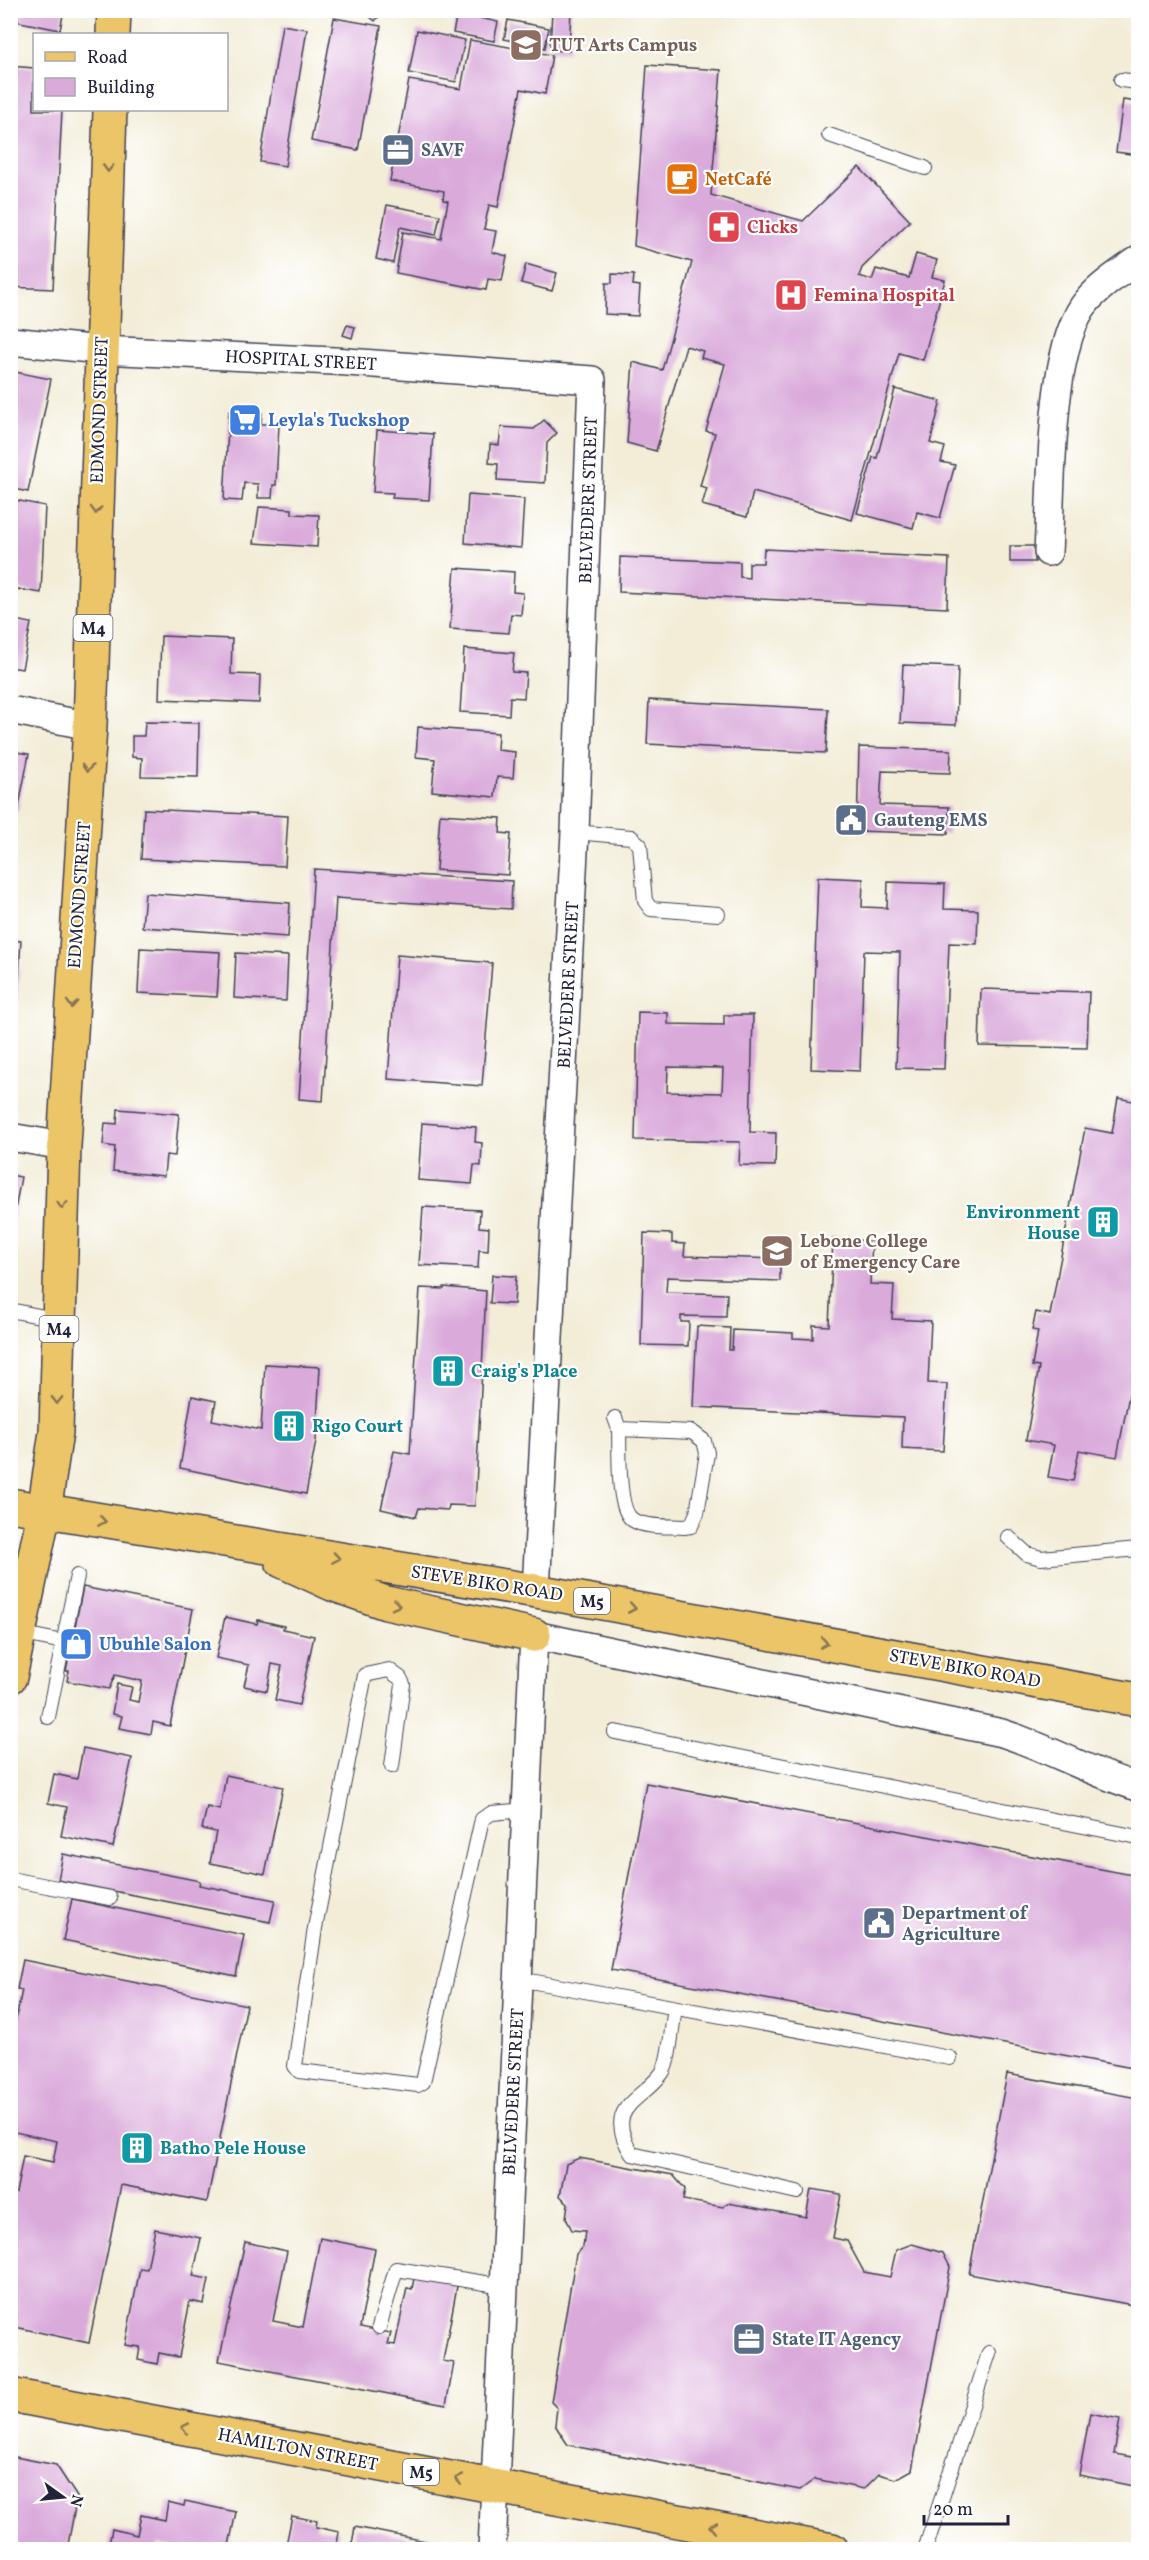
<svg xmlns="http://www.w3.org/2000/svg" width="1149" height="2560" viewBox="0 0 1149 2560" font-family="Vollkorn,serif">
	<style>
		.building { fill: #daaadb; fill-rule: evenodd }
		.lines { fill: none; stroke-linecap: round; stroke-linejoin: round }
		.service-casing { stroke: #414053; stroke-width: 16 }
		.minor-casing { stroke: #414053; stroke-width: 30 }
		.primary-casing { stroke: #414053; stroke-width: 36 }
		.service { stroke: #fff; stroke-width: 14 }
		.minor { stroke: #fff; stroke-width: 27 }
		.primary { stroke: #ecc569; stroke-width: 33 }
		.oneway { stroke: #877452 }
		.labels { text-anchor: middle; stroke-width: 4.5; stroke-linejoin: round; paint-order: stroke }
		.shield { fill: #fff; stroke: #646476; stroke-width: 1.5 }
		.shield-label { font-size: 16px; font-weight: bold; fill: #22223b }
		.education-label { font-size: 18px; font-weight: bold; fill: #785e54; stroke: #fff; text-anchor: start }
		.service-label { font-size: 18px; font-weight: bold; fill: #4e5e75; stroke: #fff; text-anchor: start }
		.food-label { font-size: 18px; font-weight: bold; fill: #c56008; stroke: #fff; text-anchor: start }
		.health-label { font-size: 18px; font-weight: bold; fill: #be3a42; stroke: #fff; text-anchor: start }
		.street-label { font-size: 18px; fill: #22223b; stroke: #fff }
		.shop-label { font-size: 18px; font-weight: bold; fill: #366cbe; stroke: #fff; text-anchor: start }
		.culture-label { font-size: 18px; font-weight: bold; fill: #0d838f; stroke: #fff; text-anchor: start }
	</style>
	<rect width="100%" height="100%" fill="#fff"/>
	<filter id="ink" filterUnits="userSpaceOnUse"><feTurbulence type="fractalNoise" baseFrequency=".0167" numOctaves="2"/><feDisplacementMap in="SourceGraphic" scale="12" xChannelSelector="R" yChannelSelector="G"/><feConvolveMatrix kernelMatrix="1 2 1 2 8 2 1 2 1" color-interpolation-filters="sRGB"/></filter>
	<filter id="wash" filterUnits="userSpaceOnUse"><feTurbulence type="fractalNoise" baseFrequency=".008" numOctaves="4" result="noise"/><feDisplacementMap in="SourceGraphic" scale="24" xChannelSelector="R" yChannelSelector="G"/><feGaussianBlur stdDeviation="1.35" result="paint"/><feColorMatrix in="noise" values="0 0 0 0 0 0 0 0 0 0 0 0 0 0 0 0 0 1.4 0 .05"/><feComposite in="paint" operator="in"/></filter>
	<g filter="url(#wash)">
		<rect width="100%" height="100%" fill="#f3edd8"/>
		<g id="blocks">
			<g class="building">
				<polygon points="17,10 64,10 60,30 15,21"/>
				<polygon points="362,10 384,10 375,21"/>
				<polygon points="552,10 571,10 569,51 550,50"/>
				<polygon points="457,13 498,22 494,41 453,33"/>
				<polygon points="334,18 381,26 358,150 311,141"/>
				<polygon points="508,20 549,28 545,48 504,39"/>
				<polygon points="282,25 307,29 285,166 260,162"/>
				<polygon points="417,30 465,40 456,82 409,73"/>
				<polygon points="470,40 552,55 545,94 521,89 498,207 489,205 484,229 496,231 492,252 507,256 502,281 488,279 486,290 396,273 403,232 441,239 448,201 443,200 444,191 390,181 409,80 461,89"/>
				<polygon points="647,65 721,70 711,195 803,221 859,167 910,221 862,268 859,276 872,280 876,269 909,278 916,254 937,260 932,277 945,280 923,360 899,353 852,520 753,492 747,517 702,505 707,488 700,486 715,433 706,431 725,364 701,358 703,351 686,346 656,451 627,443 633,362 662,370 692,262 634,246"/>
				<polygon points="10,66 34,68 34,110 62,110 53,289 10,287 10,188 17,67 10,98"/>
				<polygon points="1123,100 1138,102 1138,155 1116,152"/>
				<polygon points="387,205 440,215 436,235 400,227 393,263 376,259"/>
				<polygon points="526,264 557,273 552,291 521,283"/>
				<polygon points="612,274 634,275 633,285 640,286 638,316 605,314 606,283 612,283"/>
				<polygon points="347,325 355,327 352,338 343,335"/>
				<polygon points="10,371 51,379 28,492 10,488"/>
				<polygon points="895,389 941,401 930,443 945,447 941,462 955,465 940,518 917,512 913,528 857,513 873,457 877,458"/>
				<polygon points="229,411 262,413 261,424 279,424 276,485 273,485 272,498 258,498 258,484 244,483 242,501 224,500"/>
				<polygon points="544,420 557,433 547,443 545,483 497,480 498,464 489,463 490,444 499,445 501,427 534,429"/>
				<polygon points="377,430 433,434 429,500 392,498 393,493 373,492"/>
				<polygon points="468,495 524,499 521,548 465,543"/>
				<polygon points="10,499 45,506 41,593 10,588"/>
				<polygon points="259,507 292,509 292,514 319,515 317,547 254,543"/>
				<rect x="1010" y="546" width="25" height="16"/>
				<polygon points="764,549 949,558 947,608 619,592 620,557 740,562 740,577 749,578 749,563 763,563"/>
				<polygon points="455,568 514,572 513,592 523,593 521,615 511,614 509,633 450,629"/>
				<polygon points="10,619 31,623 22,669 10,667"/>
				<polygon points="161,636 232,639 231,674 260,675 259,703 159,699"/>
				<polygon points="464,649 514,653 512,672 526,673 524,698 510,697 509,715 460,712"/>
				<polygon points="903,665 958,667 956,725 900,723"/>
				<polygon points="649,700 828,709 826,753 647,744"/>
				<polygon points="145,722 199,723 198,777 141,776 142,758 132,757 132,736 144,736"/>
				<polygon points="418,727 498,733 497,750 515,752 513,778 497,777 495,797 432,791 435,759 416,757"/>
				<polygon points="859,747 951,750 950,773 882,771 880,805 949,807 948,834 857,831"/>
				<polygon points="10,751 29,754 18,811 10,810"/>
				<polygon points="144,809 288,816 285,866 141,859"/>
				<polygon points="440,814 501,818 500,833 511,834 508,875 436,870"/>
				<polygon points="314,869 512,881 511,909 336,898 323,1101 299,1099"/>
				<polygon points="818,877 863,879 862,907 887,908 888,882 945,884 944,909 978,910 977,944 949,943 944,1069 896,1068 900,952 864,951 860,1071 811,1069"/>
				<polygon points="145,893 290,903 288,937 142,927"/>
				<polygon points="10,940 21,941 12,1080 10,1080"/>
				<polygon points="140,948 220,952 217,997 138,993"/>
				<polygon points="236,953 288,956 286,1001 234,998"/>
				<polygon points="397,955 492,963 482,1086 388,1079"/>
				<polygon points="981,989 1089,992 1087,1048 979,1046"/>
				<path d="M638 1012 668 1013V1024L724 1025V1015H753L750 1132 776 1133 775 1166 739 1165 740 1142 635 1140ZM668 1067 723 1068 722 1093 667 1092Z"/>
				<polygon points="1118,1098 1138,1102 1138,1349 1117,1457 1079,1450 1073,1481 1048,1477 1054,1445 1026,1440 1039,1367 1032,1366 1038,1331 1032,1330 1036,1312 1050,1315 1085,1128 1112,1133"/>
				<polygon points="118,1109 179,1114 175,1156 166,1155 164,1176 113,1171 115,1147 103,1145 105,1123 117,1124"/>
				<polygon points="422,1123 476,1127 475,1142 482,1143 481,1166 474,1165 472,1184 418,1180"/>
				<polygon points="10,1175 21,1177 12,1227 10,1227"/>
				<polygon points="423,1207 480,1210 479,1227 489,1228 488,1251 479,1250 478,1268 419,1265"/>
				<polygon points="644,1233 672,1234 672,1243 685,1244 684,1256 780,1259 780,1281 667,1277 666,1292 727,1294 726,1317 681,1316 681,1322 689,1322 688,1346 641,1345"/>
				<polygon points="833,1239 872,1241 870,1284 894,1285 892,1319 931,1321 928,1383 947,1384 943,1451 902,1449 903,1417 693,1407 697,1326 730,1328 729,1350 732,1350 733,1330 793,1333 793,1338 813,1339 813,1325 829,1326"/>
				<polygon points="492,1275 516,1276 514,1304 490,1303"/>
				<polygon points="444,1287 486,1291 475,1506 449,1505 448,1510 419,1508 416,1517 381,1509 394,1451 410,1454 420,1288 444,1289"/>
				<polygon points="265,1364 320,1367 316,1441 306,1494 180,1468 192,1396 216,1401 212,1420 261,1430"/>
				<polygon points="83,1587 193,1609 170,1726 153,1722 151,1734 119,1728 122,1716 112,1714 117,1684 132,1687 129,1700 138,1702 142,1681 115,1675 109,1689 67,1681 69,1671 66,1671"/>
				<polygon points="225,1617 257,1624 258,1620 284,1626 283,1629 314,1636 299,1705 275,1700 282,1666 272,1664 267,1691 244,1686 249,1665 216,1658"/>
				<polygon points="83,1748 132,1758 113,1847 61,1836 67,1807 48,1803 54,1774 77,1779"/>
				<polygon points="226,1775 283,1787 265,1874 210,1863 216,1832 202,1829 207,1807 220,1810"/>
				<polygon points="646,1783 1138,1876 1138,2069 611,1970"/>
				<polygon points="63,1854 200,1881 199,1885 275,1900 270,1922 58,1880"/>
				<polygon points="72,1899 244,1935 236,1976 63,1940"/>
				<polygon points="23,1960 247,2005 207,2202 121,2185 89,2343 10,2326 10,2192 16,2193 23,2156 53,2162 57,2141 10,2131 10,2049 22,1990 17,1989"/>
				<polygon points="1007,2074 1138,2098 1138,2306 969,2274"/>
				<polygon points="579,2158 673,2175 685,2189 683,2200 723,2207 728,2203 806,2217 811,2189 841,2194 833,2238 847,2241 864,2272 890,2277 896,2250 912,2244 943,2253 950,2267 912,2470 896,2479 879,2474 864,2489 815,2479 800,2490 568,2445 555,2425 557,2408 551,2402 576,2254 583,2246 585,2231 572,2230 566,2218 568,2203 560,2196 566,2164"/>
				<polygon points="155,2229 201,2238 193,2276 209,2279 204,2304 190,2301 179,2357 159,2353 157,2364 138,2360 140,2347 125,2345 140,2268 147,2269"/>
				<polygon points="320,2238 375,2249 360,2327 391,2333 388,2344 395,2345 407,2288 412,2289 415,2273 458,2281 443,2361 454,2363 446,2405 219,2361 245,2242 287,2251 273,2321 303,2327"/>
				<polygon points="1090,2413 1120,2419 1114,2454 1138,2458 1138,2487 1079,2475"/>
				<polygon points="10,2456 56,2465 77,2497 67,2550 10,2550"/>
				<polygon points="185,2501 236,2512 228,2550 185,2550 158,2544 157,2550 108,2550 112,2529 137,2535 141,2515 165,2520 168,2502 184,2506"/>
				<polygon points="292,2516 317,2521 316,2527 339,2532 336,2550 285,2550"/>
				<polygon points="355,2527 436,2543 435,2550 351,2550"/>
			</g>
		</g>
	</g>
	<g filter="url(#ink)">
		<use href="#blocks" fill-opacity="0" stroke="#414053" stroke-width="1.5"/>
		<g class="lines">
			<defs>
				<g id="service">
					<polyline points="1121,80 1138,82"/>
					<polyline points="829,135 925,168"/>
					<polyline points="575,832 631,837 640,845 645,901 651,909 718,914"/>
					<polyline points="10,1310 59,1320"/>
					<path d="M615 1418 619 1429C620 1449 616 1510 633 1520 645 1528 670 1526 684 1527L691 1526 697 1513 707 1453 704 1441 692 1432 619 1429"/>
					<polyline points="1008,1537 1027,1554 1041,1558 1138,1549"/>
					<polyline points="19,1633 63,1642"/>
					<polyline points="48,1717 77,1576"/>
					<polyline points="615,1732 1138,1837"/>
					<polyline points="392,1766 403,1684 400,1678 389,1670 365,1675 315,1928 295,2066 299,2071 418,2085 423,2082 482,1819 492,1813 526,1810"/>
					<polyline points="10,1879 110,1898"/>
					<polyline points="519,1979 950,2058"/>
					<path d="M675 2008C672 2023 670 2063 662 2073 641 2102 602 2106 632 2154L797 2192"/>
					<polyline points="379,2327 396,2269 504,2286"/>
					<polyline points="925,2550 989,2353"/>
				</g>
				<g id="minor">
					<polyline points="10,341 101,350 334,361 592,380 575,832 536,1591"/>
					<path d="M1048 552C1052 491 1048 344 1088 300 1102 284 1121 272 1138 260"/>
					<polyline points="10,710 90,726"/>
					<polyline points="10,1137 64,1146"/>
					<path d="M492 2550 534 1635 1002 1733C1049 1748 1091 1773 1138 1787"/>
				</g>
				<g id="primary">
					<polyline points="113,34 114,10"/>
					<polyline points="10,1505 536,1591 1138,1700"/>
					<polyline points="282,1561 332,1584 386,1603 534,1635"/>
					<polyline points="10,1677 44,1512 56,1432 64,1146 90,726 110,110"/>
					<polyline points="10,2395 832,2550"/>
				</g>
			</defs>
			<use href="#service" class="service-casing"/>
			<use href="#minor" class="minor-casing"/>
			<use href="#primary" class="primary-casing"/>
			<use href="#service" class="service"/>
			<use href="#minor" class="minor"/>
			<use href="#primary" class="primary"/>
		</g>
		<defs><path id="oneway-chevron" d="M-2-3.5L2.5 0L-2 3.5" fill="none" stroke-width="1.6" stroke-linecap="round" stroke-linejoin="round" transform="scale(1.5)"/></defs>
		<g class="oneway">
			<use href="#oneway-chevron" transform="translate(108 168) rotate(92)"/>
			<use href="#oneway-chevron" transform="translate(96 510) rotate(92)"/>
			<use href="#oneway-chevron" transform="translate(87 768) rotate(94)"/>
			<use href="#oneway-chevron" transform="translate(72 1004) rotate(94)"/>
			<use href="#oneway-chevron" transform="translate(62 1205) rotate(91)"/>
			<use href="#oneway-chevron" transform="translate(57 1400) rotate(91)"/>
			<use href="#oneway-chevron" transform="translate(102 1521) rotate(9)"/>
			<use href="#oneway-chevron" transform="translate(336 1558) rotate(9)"/>
			<use href="#oneway-chevron" transform="translate(396 1605) rotate(14)"/>
			<use href="#oneway-chevron" transform="translate(632 1608) rotate(10)"/>
			<use href="#oneway-chevron" transform="translate(824 1643) rotate(10)"/>
			<use href="#oneway-chevron" transform="translate(185 2428) rotate(-169)"/>
			<use href="#oneway-chevron" transform="translate(459 2479) rotate(-169)"/>
			<use href="#oneway-chevron" transform="translate(713 2527) rotate(-169)"/>
		</g>
	</g>
	<defs>
		<symbol id="university-square" viewBox="-11 -11 22 22"><rect x="-9" y="-9" width="18" height="18" rx="4" fill="#8d6e63" stroke="#fff"/><path d="M0-5L7-2L0 1L-7-2ZM-4 1L0 2.5L4 1V4Q0 6-4 4Z" fill="#fff"/></symbol>
		<symbol id="office-square" viewBox="-11 -11 22 22"><rect x="-9" y="-9" width="18" height="18" rx="4" fill="#5c6f8a" stroke="#fff"/><path d="M-6-3h4V-5.5h4V-3h4V5H-6ZM-1-4.5V-3h2v-1.5ZM-6 0V1H6V0Z" fill="#fff"/></symbol>
		<symbol id="cafe-square" viewBox="-11 -11 22 22"><rect x="-9" y="-9" width="18" height="18" rx="4" fill="#e8710a" stroke="#fff"/><path d="M-5.5-4.5H6V0H3Q3 3.5 0 3.5H-2.5Q-5.5 3.5-5.5 0ZM3-3.2v2h1.7v-2ZM-6 4.5H4V6H-6Z" fill="#fff"/></symbol>
		<symbol id="pharmacy-square" viewBox="-11 -11 22 22"><rect x="-9" y="-9" width="18" height="18" rx="4" fill="#e0444e" stroke="#fff"/><path d="M-2-6h4v4h4v4h-4v4h-4v-4h-4v-4h4Z" fill="#fff"/></symbol>
		<symbol id="hospital-square" viewBox="-11 -11 22 22"><rect x="-9" y="-9" width="18" height="18" rx="4" fill="#e0444e" stroke="#fff"/><path d="M-5-5h3v3.5h4V-5h3V5h-3V1.5h-4V5h-3Z" fill="#fff"/></symbol>
		<symbol id="supermarket-square" viewBox="-11 -11 22 22"><rect x="-9" y="-9" width="18" height="18" rx="4" fill="#3f7fe0" stroke="#fff"/><path d="M-6-5.5h2.5l.6 2H6L4.5 2H-2.5L-4.4-4H-6ZM-1.5 3.2a1.3 1.3 0 1 0 .1 0ZM3 3.2a1.3 1.3 0 1 0 .1 0Z" fill="#fff"/></symbol>
		<symbol id="civic-square" viewBox="-11 -11 22 22"><rect x="-9" y="-9" width="18" height="18" rx="4" fill="#5c6f8a" stroke="#fff"/><path d="M-.6-6.5H3V-4.5H.6V-3L4-1V1h2V6H-6V1h2V-1L-.6-3ZM-1.2 2.5V6h2.4V2.5Z" fill="#fff"/></symbol>
		<symbol id="building-square" viewBox="-11 -11 22 22"><rect x="-9" y="-9" width="18" height="18" rx="4" fill="#0f9aa8" stroke="#fff"/><path d="M-4-6H4V6H1V3H-1V6H-4ZM-2.5-4.3h1.7v1.8h-1.7ZM.8-4.3h1.7v1.8H.8ZM-2.5-1h1.7V.8h-1.7ZM.8-1h1.7V.8H.8Z" fill="#fff"/></symbol>
		<symbol id="shop-square" viewBox="-11 -11 22 22"><rect x="-9" y="-9" width="18" height="18" rx="4" fill="#3f7fe0" stroke="#fff"/><path d="M-5-2.5h2.3a2.7 3.5 0 0 1 5.4 0H5L5.5 6h-11ZM-1.5-2.5h3a1.5 2.3 0 0 0-3 0Z" fill="#fff"/></symbol>
	</defs>
	<g fill-rule="evenodd">
		<use href="#university-square" x="507" y="26" width="38" height="38"/>
		<use href="#office-square" x="379" y="131" width="38" height="38"/>
		<use href="#cafe-square" x="663" y="160" width="38" height="38"/>
		<use href="#pharmacy-square" x="705" y="208" width="38" height="38"/>
		<use href="#hospital-square" x="772" y="276" width="38" height="38"/>
		<use href="#supermarket-square" x="226" y="401" width="38" height="38"/>
		<use href="#civic-square" x="832" y="801" width="38" height="38"/>
		<use href="#building-square" x="1084" y="1203" width="38" height="38"/>
		<use href="#university-square" x="758" y="1232" width="38" height="38"/>
		<use href="#building-square" x="429" y="1352" width="38" height="38"/>
		<use href="#building-square" x="270" y="1407" width="38" height="38"/>
		<use href="#shop-square" x="57" y="1625" width="38" height="38"/>
		<use href="#civic-square" x="860" y="1904" width="38" height="38"/>
		<use href="#building-square" x="118" y="2129" width="38" height="38"/>
		<use href="#office-square" x="730" y="2320" width="38" height="38"/>
	</g>
	<g class="labels">
		<g class="shield">
			<rect x="73.5" y="615" width="39" height="26" rx="4.5"/>
			<rect x="39.5" y="1316" width="39" height="26" rx="4.5"/>
			<rect x="574" y="1588" width="36" height="26" rx="4.5"/>
			<rect x="403" y="2459" width="36" height="26" rx="4.5"/>
		</g>
		<g class="shield-label">
			<text x="93" y="634">M4</text>
			<text x="59" y="1335">M4</text>
			<text x="592" y="1607">M5</text>
			<text x="421" y="2478">M5</text>
		</g>
		<g class="education-label">
			<text x="549" y="51">TUT Arts Campus</text>
			<text x="800" y="1247">Lebone College<tspan x="800" dy="21">of Emergency Care</tspan></text>
		</g>
		<g class="service-label">
			<text x="421" y="156">SAVF</text>
			<text x="874" y="826">Gauteng EMS</text>
			<text x="902" y="1919">Department of<tspan x="902" dy="21">Agriculture</tspan></text>
			<text x="772" y="2345">State IT Agency</text>
		</g>
		<g class="food-label">
			<text x="705" y="185">NetCafé</text>
		</g>
		<g class="health-label">
			<text x="747" y="233">Clicks</text>
			<text x="814" y="301">Femina Hospital</text>
		</g>
		<g class="street-label">
			<text transform="translate(301 360) rotate(3)" y="6">HOSPITAL STREET</text>
			<text transform="translate(99 410) rotate(-88)" y="6">EDMOND STREET</text>
			<text transform="translate(588 500) rotate(-88)" y="6">BELVEDERE STREET</text>
			<text transform="translate(79 895) rotate(-86)" y="6">EDMOND STREET</text>
			<text transform="translate(568 985) rotate(-87)" y="6">BELVEDERE STREET</text>
			<text transform="translate(487 1583) rotate(9)" y="6">STEVE BIKO ROAD</text>
			<text transform="translate(965 1668) rotate(10)" y="6">STEVE BIKO ROAD</text>
			<text transform="translate(513 2092) rotate(-87)" y="6">BELVEDERE STREET</text>
			<text transform="translate(298 2449) rotate(11)" y="6">HAMILTON STREET</text>
		</g>
		<g class="shop-label">
			<text x="268" y="426">Leyla's Tuckshop</text>
			<text x="99" y="1650">Ubuhle Salon</text>
		</g>
		<g class="culture-label">
			<text x="1080" y="1218" text-anchor="end">Environment<tspan x="1080" dy="21">House</tspan></text>
			<text x="471" y="1377">Craig's Place</text>
			<text x="312" y="1432">Rigo Court</text>
			<text x="160" y="2154">Batho Pele House</text>
		</g>
	</g>
	<rect width="1149" height="2560" fill="none" stroke="#fff" stroke-width="36"/>
	<rect x="33" y="33" width="195" height="78" fill="#ffffff" stroke="#a7a7b1" stroke-width="1.5"/>
	<rect x="45" y="52" width="30" height="9" fill="#ecc569" stroke="#a7a7b1" stroke-width="1.5"/>
	<text x="87" y="63" font-size="18" fill="#22223b">Road</text>
	<rect x="45" y="78" width="30" height="18" fill="#daaadb" stroke="#a7a7b1" stroke-width="1.5"/>
	<text x="87" y="93" font-size="18" fill="#22223b">Building</text>
	<g transform="translate(63 2497) rotate(105)" stroke="#ffffff" stroke-width="4.5" paint-order="stroke">
	<path d="M0-4.5L10 22L0 15L-10 22Z" fill="#22223b"/>
	<text y="-9" font-size="16" font-weight="bold" text-anchor="middle" fill="#22223b">N</text>
	</g>
	<path d="M924 2515v9h84v-9" fill="none" stroke="#22223b" stroke-width="3"/>
	<text x="933" y="2515" font-size="18" fill="#22223b" stroke="#ffffff" stroke-width="4.5" paint-order="stroke">20 m</text>
</svg>
